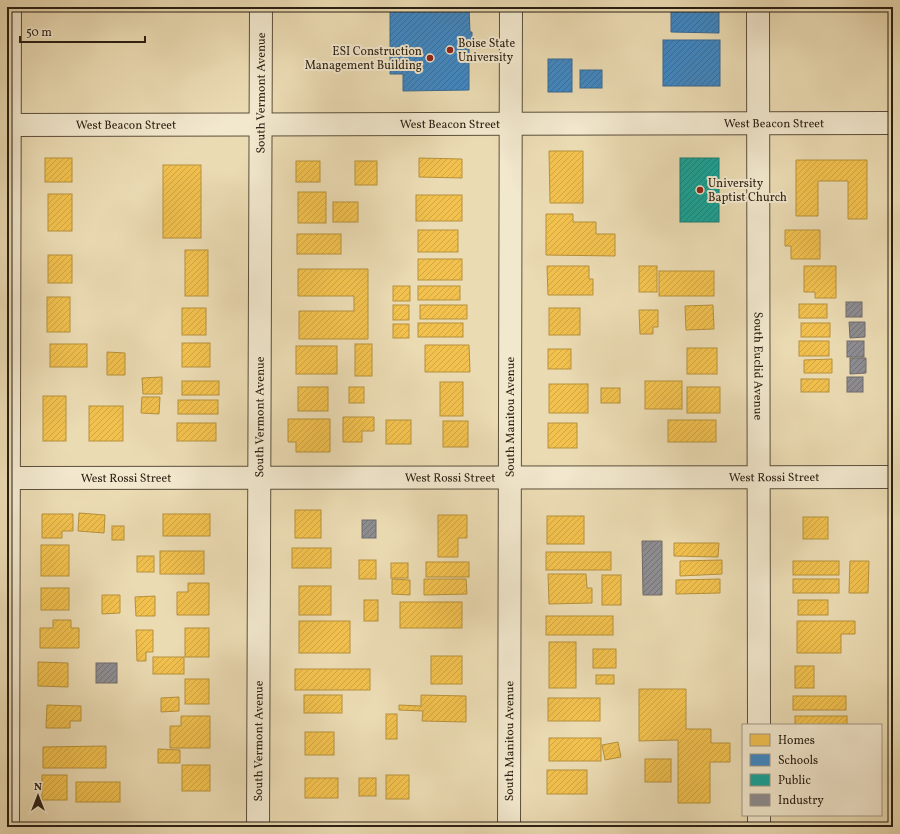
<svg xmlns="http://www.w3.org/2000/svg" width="900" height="834" viewBox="0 0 900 834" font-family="Vollkorn,serif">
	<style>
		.homes { fill: url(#homes-hatch); stroke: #b6913c }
		.schools { fill: url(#schools-hatch); stroke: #396990 }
		.public { fill: url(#public-hatch); stroke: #1d7c70 }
		.industry { fill: url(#industry-hatch); stroke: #706c6c }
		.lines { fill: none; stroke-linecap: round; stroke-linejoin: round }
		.minor-casing { stroke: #5b4f3b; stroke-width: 24 }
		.minor { stroke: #f2e8ce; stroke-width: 22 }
		.poi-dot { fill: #8f2418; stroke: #f2e8ce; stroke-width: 1.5 }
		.labels { text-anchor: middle; stroke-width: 4; stroke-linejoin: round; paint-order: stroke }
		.poi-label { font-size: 12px; fill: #2b2013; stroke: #f2e8ce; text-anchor: start }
		.street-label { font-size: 12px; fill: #2b2013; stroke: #f2e8ce }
	</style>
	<defs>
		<pattern id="homes-hatch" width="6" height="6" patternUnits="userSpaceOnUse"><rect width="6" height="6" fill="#f2c14e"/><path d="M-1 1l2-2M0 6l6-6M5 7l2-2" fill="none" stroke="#d0a643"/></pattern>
		<pattern id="schools-hatch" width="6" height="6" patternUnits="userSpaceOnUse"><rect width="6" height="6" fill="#3f88c5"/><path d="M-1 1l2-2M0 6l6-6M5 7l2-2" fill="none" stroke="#356f9f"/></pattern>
		<pattern id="public-hatch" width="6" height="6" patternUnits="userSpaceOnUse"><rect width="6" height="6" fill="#17a398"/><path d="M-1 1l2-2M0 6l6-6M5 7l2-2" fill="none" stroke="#15847b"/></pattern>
		<pattern id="industry-hatch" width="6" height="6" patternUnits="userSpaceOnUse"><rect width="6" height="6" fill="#8d8d92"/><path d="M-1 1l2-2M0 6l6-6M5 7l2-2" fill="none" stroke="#737376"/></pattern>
	</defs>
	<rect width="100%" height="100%" fill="#ebdbb3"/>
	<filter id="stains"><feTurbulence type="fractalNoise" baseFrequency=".005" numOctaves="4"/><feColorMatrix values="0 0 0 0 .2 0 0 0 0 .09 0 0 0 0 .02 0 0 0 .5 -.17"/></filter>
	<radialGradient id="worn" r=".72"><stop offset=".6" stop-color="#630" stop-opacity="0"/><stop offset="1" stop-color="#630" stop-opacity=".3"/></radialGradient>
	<g class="homes">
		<polygon points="549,151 583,151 583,203 550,203"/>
		<rect x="45" y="158" width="27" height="24"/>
		<polygon points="419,158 462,159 462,178 419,177"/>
		<polygon points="796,160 867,160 867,219 848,219 848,181 818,181 818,216 796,216"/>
		<rect x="296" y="161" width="24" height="21"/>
		<rect x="355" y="161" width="22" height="24"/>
		<rect x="163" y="165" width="38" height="73"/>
		<rect x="890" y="174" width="3" height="24"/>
		<rect x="298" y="192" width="28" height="31"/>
		<rect x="48" y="194" width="24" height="37"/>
		<rect x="416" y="195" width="46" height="26"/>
		<rect x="333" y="202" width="25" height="20"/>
		<polygon points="546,214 573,214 573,222 596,222 596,234 615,234 615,256 546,255"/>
		<rect x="418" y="230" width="40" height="22"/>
		<polygon points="785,230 820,230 820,259 791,259 791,246 785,246"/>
		<rect x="297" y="234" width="44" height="20"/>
		<rect x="185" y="250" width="23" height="46"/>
		<rect x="48" y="255" width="24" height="28"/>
		<rect x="418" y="259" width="44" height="21"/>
		<polygon points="547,266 589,266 589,279 593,279 593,295 548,295"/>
		<rect x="639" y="266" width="18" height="26"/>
		<polygon points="804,266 836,266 836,298 815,298 815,292 804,292"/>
		<polygon points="298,269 368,269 368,339 299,339 299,311 354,311 354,296 298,296"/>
		<rect x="659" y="271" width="55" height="25"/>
		<rect x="393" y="286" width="17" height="15"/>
		<rect x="418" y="286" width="42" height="14"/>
		<rect x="47" y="297" width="23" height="35"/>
		<rect x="799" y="304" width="28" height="14"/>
		<rect x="393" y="305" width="16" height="15"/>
		<rect x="420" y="305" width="47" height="14"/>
		<polygon points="713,305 714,329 686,330 685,306"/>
		<rect x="182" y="308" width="24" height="27"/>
		<rect x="549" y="308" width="31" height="27"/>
		<polygon points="639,310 658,310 658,327 653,327 653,334 640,334"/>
		<rect x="418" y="323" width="45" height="14"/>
		<rect x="801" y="323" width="29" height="14"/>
		<rect x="393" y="324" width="16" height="14"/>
		<rect x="799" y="341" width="30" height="15"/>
		<rect x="182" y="343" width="28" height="24"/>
		<rect x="50" y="344" width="37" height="23"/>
		<rect x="355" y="344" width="17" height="32"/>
		<polygon points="425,345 469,345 470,372 425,372"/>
		<rect x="296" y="346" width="41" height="28"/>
		<rect x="687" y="348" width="30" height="26"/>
		<rect x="548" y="349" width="23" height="20"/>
		<polygon points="107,352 125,353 125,375 107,375"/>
		<polygon points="832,359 832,373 804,373 804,360"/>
		<polygon points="162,377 162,394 143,394 142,378"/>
		<rect x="801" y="379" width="28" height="13"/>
		<rect x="182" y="381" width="37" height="14"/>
		<rect x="645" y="381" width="37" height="28"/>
		<rect x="440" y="382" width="23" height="34"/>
		<rect x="549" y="384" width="39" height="29"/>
		<rect x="298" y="387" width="30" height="24"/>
		<rect x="349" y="387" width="15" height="16"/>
		<rect x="687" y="387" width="33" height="26"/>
		<rect x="601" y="388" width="19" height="15"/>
		<rect x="43" y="396" width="23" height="45"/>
		<polygon points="142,397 160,397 159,414 141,413"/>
		<rect x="178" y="400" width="40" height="14"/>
		<rect x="89" y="406" width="34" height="35"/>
		<polygon points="343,417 374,417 374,431 362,431 362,442 343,442"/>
		<polygon points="288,419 330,419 330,452 296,452 296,442 288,442"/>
		<rect x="386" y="420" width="25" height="24"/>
		<rect x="668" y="420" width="48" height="22"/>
		<rect x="443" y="421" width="25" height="26"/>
		<rect x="177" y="423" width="39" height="18"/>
		<rect x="548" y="423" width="29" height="25"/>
		<rect x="295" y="510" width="26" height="28"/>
		<polygon points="79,513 105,515 104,533 78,531"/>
		<polygon points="42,514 73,514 73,531 62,531 62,538 42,538"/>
		<rect x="163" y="514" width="47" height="22"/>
		<polygon points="438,515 467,515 467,538 458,538 458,557 438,557"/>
		<rect x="547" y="516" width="37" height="28"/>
		<rect x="803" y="517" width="25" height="22"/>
		<rect x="112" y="526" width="12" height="14"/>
		<polygon points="674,543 719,543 718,557 674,556"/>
		<rect x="41" y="545" width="28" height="31"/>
		<rect x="292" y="548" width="39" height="20"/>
		<rect x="160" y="551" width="44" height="23"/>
		<rect x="546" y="552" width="65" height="18"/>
		<rect x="137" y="556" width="17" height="16"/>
		<rect x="359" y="560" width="17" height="19"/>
		<polygon points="722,560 722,574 680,576 680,561"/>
		<rect x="793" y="561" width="46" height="14"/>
		<polygon points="850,561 869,561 868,593 849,593"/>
		<rect x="426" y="562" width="43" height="15"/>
		<rect x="391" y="563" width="17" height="15"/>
		<polygon points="548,574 586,574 587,588 592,588 592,603 549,604"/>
		<rect x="602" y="575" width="19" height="30"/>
		<polygon points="392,579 410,580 410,595 392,594"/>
		<polygon points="424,579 466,579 467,594 424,595"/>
		<polygon points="720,579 720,593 676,594 676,580"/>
		<rect x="793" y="579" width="46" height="14"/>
		<polygon points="188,583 209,583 209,615 177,615 177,592 188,592"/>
		<rect x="299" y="586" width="32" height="29"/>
		<rect x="41" y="588" width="28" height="22"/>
		<polygon points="102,595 120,595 120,613 102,614"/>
		<polygon points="155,596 155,616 136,616 135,597"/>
		<rect x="364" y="600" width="14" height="21"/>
		<rect x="798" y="600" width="30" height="15"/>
		<rect x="400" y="602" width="62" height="26"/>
		<rect x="546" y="616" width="67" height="19"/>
		<polygon points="53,620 71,620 71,628 79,628 79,648 40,648 40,628 53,628"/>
		<rect x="299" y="621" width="51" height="32"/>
		<polygon points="797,621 855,621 855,634 841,634 841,653 797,653"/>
		<rect x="185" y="628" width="24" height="29"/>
		<polygon points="136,630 153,630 153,652 146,652 146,661 137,661"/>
		<rect x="549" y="642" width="27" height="46"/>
		<rect x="593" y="649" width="23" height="19"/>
		<rect x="431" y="656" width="31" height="28"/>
		<rect x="153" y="657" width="31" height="17"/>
		<polygon points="38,662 68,663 68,687 38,686"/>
		<rect x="795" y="666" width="19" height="22"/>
		<rect x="295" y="669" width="75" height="21"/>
		<rect x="596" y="675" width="18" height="9"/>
		<rect x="185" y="679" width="24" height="25"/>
		<polygon points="639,689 686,689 686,729 711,729 711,743 730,743 730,762 710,762 710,803 678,803 678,740 639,741"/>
		<rect x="304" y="695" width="38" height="18"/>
		<polygon points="421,695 466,696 466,722 422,721 423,711 399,710 399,705 421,706"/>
		<rect x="793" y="696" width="53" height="14"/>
		<polygon points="179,697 179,711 161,712 161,698"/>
		<rect x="548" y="698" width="52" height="23"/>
		<polygon points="47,705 81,706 81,721 70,721 70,728 46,728"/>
		<rect x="386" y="714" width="11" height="25"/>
		<polygon points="181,716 210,716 210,748 170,748 170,726 181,726"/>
		<rect x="795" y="716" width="52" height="9"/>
		<rect x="305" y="732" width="29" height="23"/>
		<rect x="549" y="738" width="52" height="23"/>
		<polygon points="618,742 621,757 605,760 602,745"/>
		<polygon points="106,746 106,768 43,768 43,747"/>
		<polygon points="158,749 180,750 180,763 158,763"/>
		<rect x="645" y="759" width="26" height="23"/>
		<rect x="182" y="765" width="28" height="26"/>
		<rect x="889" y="769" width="4" height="26"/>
		<rect x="547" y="770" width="40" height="24"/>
		<rect x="42" y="775" width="25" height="25"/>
		<rect x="386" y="775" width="23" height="24"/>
		<rect x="305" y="778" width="33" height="20"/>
		<rect x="359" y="778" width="17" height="18"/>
		<rect x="76" y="782" width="44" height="20"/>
	</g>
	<g class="schools">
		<polygon points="413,7 469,7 470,32 472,32 472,42 469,42 469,90 403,91 403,74 390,74 390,10 413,10"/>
		<polygon points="671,7 719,7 719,33 671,32"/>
		<rect x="663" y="40" width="57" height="46"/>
		<rect x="548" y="59" width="24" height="33"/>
		<rect x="580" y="70" width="22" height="18"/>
	</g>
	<rect class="public" x="680" y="158" width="39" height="64"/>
	<g class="industry">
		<rect x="846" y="302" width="16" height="15"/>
		<polygon points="849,322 865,322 865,337 850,338"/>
		<rect x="847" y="341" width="17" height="16"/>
		<polygon points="850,358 866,358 866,373 850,374"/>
		<rect x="847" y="377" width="16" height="15"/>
		<rect x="362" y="520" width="14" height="18"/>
		<polygon points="642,541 662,541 662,595 643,595"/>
		<rect x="96" y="663" width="21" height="20"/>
	</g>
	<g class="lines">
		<defs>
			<g id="minor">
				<path id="s1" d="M758 7 759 725"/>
				<path id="s2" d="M7 125 893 123"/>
				<path id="s3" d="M7 478 893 477"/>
				<polyline points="759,815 759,827"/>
				<polyline points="8,827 10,7"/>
				<path id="s4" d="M258 827 261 7"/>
				<path id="s5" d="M509 827 511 7"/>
			</g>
		</defs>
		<use href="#minor" class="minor-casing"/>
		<use href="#minor" class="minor"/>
	</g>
	<g class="poi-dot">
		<circle cx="450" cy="50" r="4"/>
		<circle cx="430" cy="58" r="4"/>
		<circle cx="700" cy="190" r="4"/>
	</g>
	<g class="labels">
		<g class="poi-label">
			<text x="458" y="47">Boise State<tspan x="458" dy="14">University</tspan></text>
			<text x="422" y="55" text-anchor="end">ESI Construction<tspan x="422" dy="14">Management Building</tspan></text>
			<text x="708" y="187">University<tspan x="708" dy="14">Baptist Church</tspan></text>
		</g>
		<g class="street-label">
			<text dy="4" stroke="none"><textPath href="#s4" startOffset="734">South Vermont Avenue</textPath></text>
			<text dy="4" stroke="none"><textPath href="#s2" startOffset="767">West Beacon Street</textPath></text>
			<text dy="4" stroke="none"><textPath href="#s2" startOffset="119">West Beacon Street</textPath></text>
			<text dy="4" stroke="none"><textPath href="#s2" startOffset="443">West Beacon Street</textPath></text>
			<text dy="4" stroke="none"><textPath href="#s1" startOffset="359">South Euclid Avenue</textPath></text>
			<text dy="4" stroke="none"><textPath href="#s4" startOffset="410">South Vermont Avenue</textPath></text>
			<text dy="4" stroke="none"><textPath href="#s5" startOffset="410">South Manitou Avenue</textPath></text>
			<text dy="4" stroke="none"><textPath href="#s3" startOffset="119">West Rossi Street</textPath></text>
			<text dy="4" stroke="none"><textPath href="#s3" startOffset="443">West Rossi Street</textPath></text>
			<text dy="4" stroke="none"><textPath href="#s3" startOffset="767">West Rossi Street</textPath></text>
			<text dy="4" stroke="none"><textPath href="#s4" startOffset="86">South Vermont Avenue</textPath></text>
			<text dy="4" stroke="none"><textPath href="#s5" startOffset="86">South Manitou Avenue</textPath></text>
		</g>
	</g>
	<rect width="900" height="834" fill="none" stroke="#ebdbb3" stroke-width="24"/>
	<rect x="8" y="8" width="884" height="818" fill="none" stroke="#2b2013" stroke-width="2"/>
	<rect x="12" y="12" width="876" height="810" fill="none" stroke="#2b2013"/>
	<rect x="742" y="724" width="140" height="92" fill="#f2e8ce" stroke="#a29883"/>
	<rect x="750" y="734" width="20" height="12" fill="#f2c14e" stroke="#a29883"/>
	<text x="778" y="744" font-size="12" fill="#2b2013">Homes</text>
	<rect x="750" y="754" width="20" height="12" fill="#3f88c5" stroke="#a29883"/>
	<text x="778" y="764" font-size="12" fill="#2b2013">Schools</text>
	<rect x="750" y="774" width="20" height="12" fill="#17a398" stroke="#a29883"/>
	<text x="778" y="784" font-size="12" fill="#2b2013">Public</text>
	<rect x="750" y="794" width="20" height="12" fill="#8d8d92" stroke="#a29883"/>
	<text x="778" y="804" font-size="12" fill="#2b2013">Industry</text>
	<g transform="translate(38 796)" stroke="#f2e8ce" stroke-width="3" paint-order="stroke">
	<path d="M0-3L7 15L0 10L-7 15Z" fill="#2b2013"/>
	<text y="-6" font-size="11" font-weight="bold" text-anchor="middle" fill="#2b2013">N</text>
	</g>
	<path d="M20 36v6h125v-6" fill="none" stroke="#2b2013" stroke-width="2"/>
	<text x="26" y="36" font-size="12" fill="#2b2013" stroke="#f2e8ce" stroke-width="3" paint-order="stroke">50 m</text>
	<rect width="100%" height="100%" filter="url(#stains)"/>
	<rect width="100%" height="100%" fill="url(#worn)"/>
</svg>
